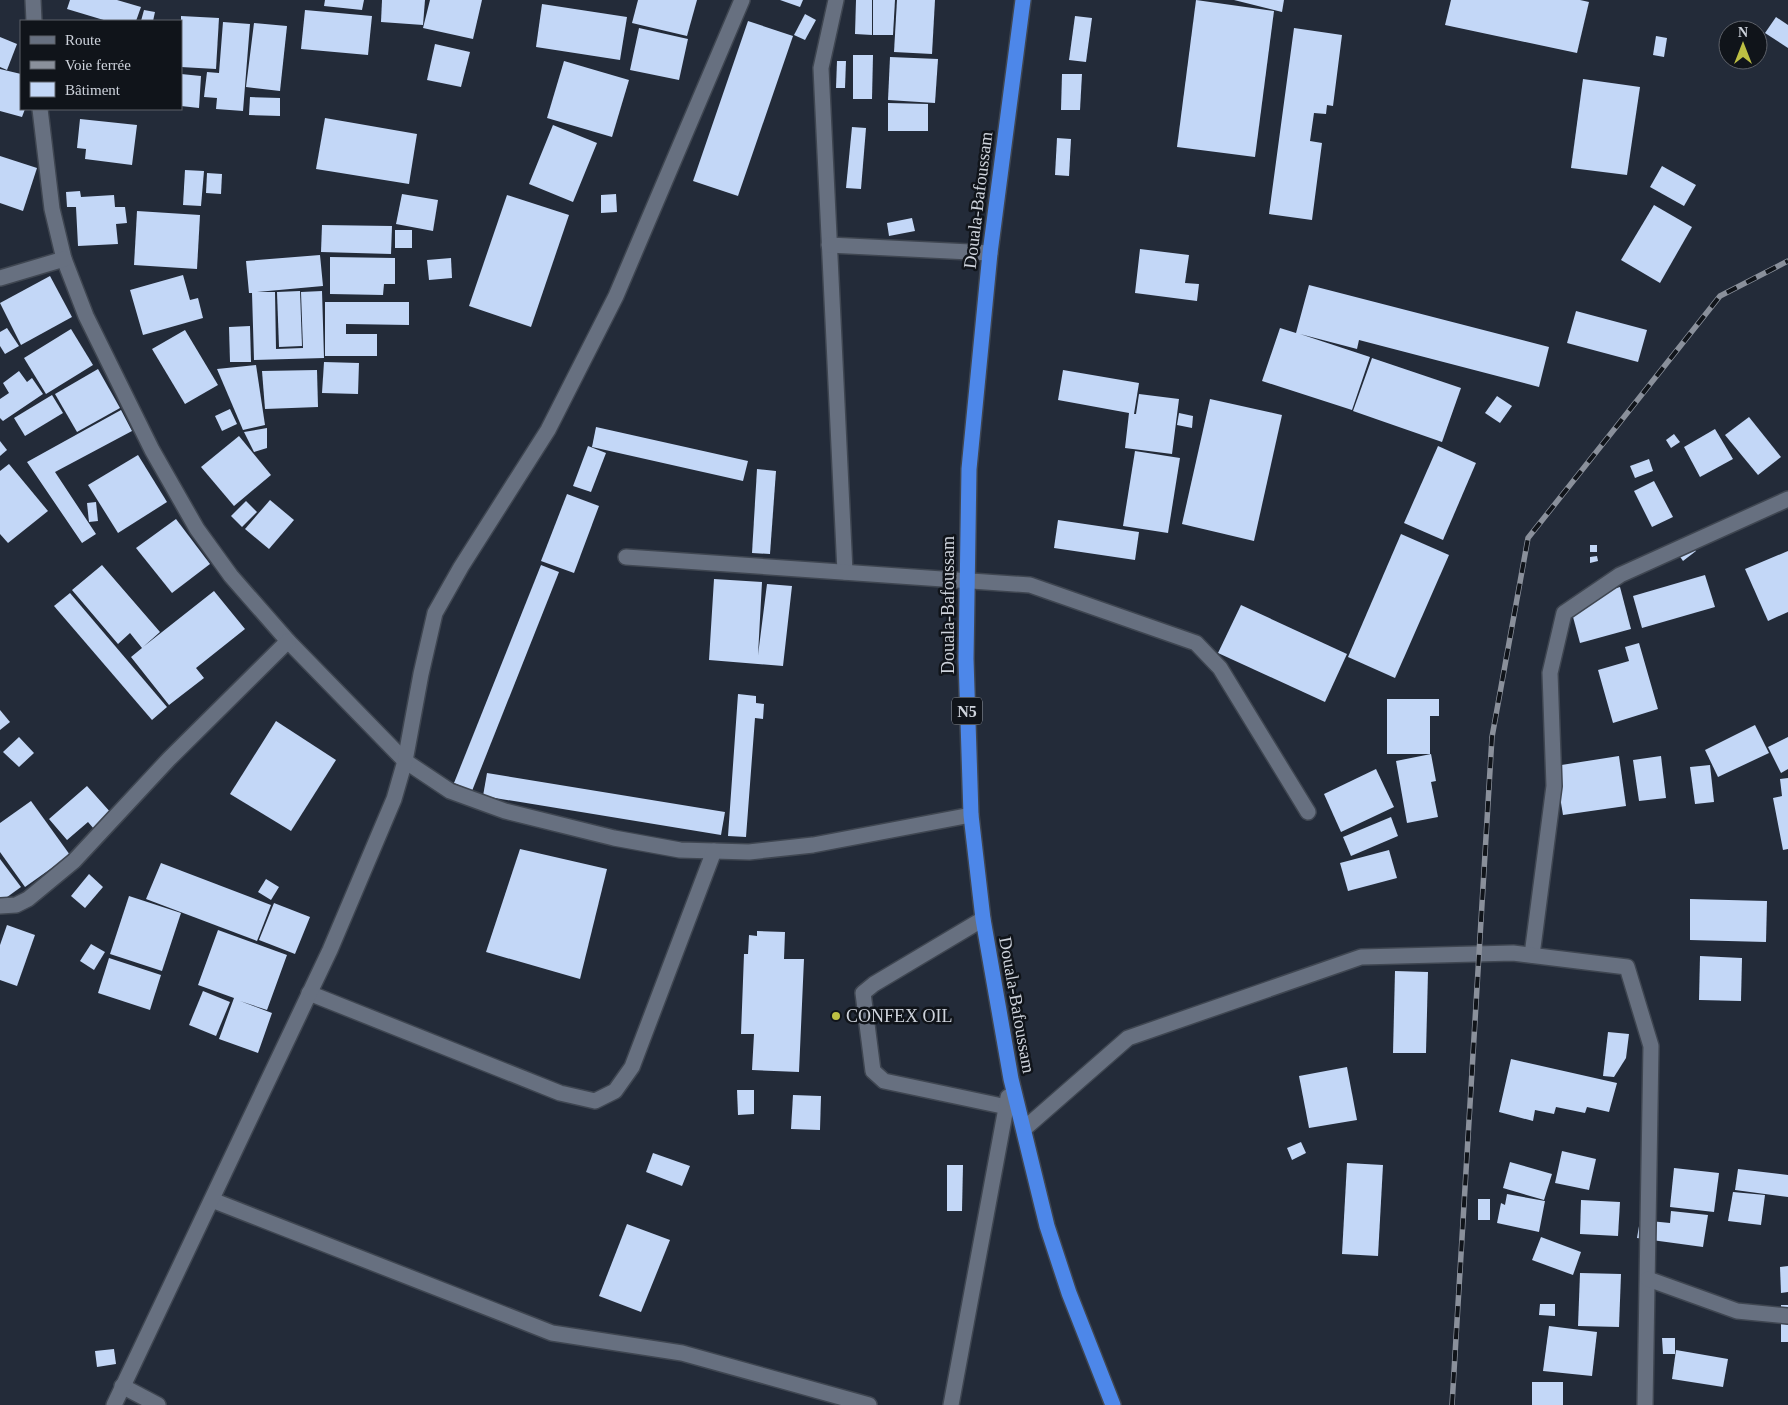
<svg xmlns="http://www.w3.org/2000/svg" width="1788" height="1405" viewBox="0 0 1788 1405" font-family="Georgia,serif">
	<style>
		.building { fill: #c3d7f7 }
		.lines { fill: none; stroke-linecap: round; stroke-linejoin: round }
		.minor-casing { stroke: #3f4651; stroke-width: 18 }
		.highway-casing { stroke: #3f4651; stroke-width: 18 }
		.minor { stroke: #677080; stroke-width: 15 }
		.highway { stroke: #4d87e9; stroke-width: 15 }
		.rail-casing { stroke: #8a909b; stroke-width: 5.5 }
		.rail { stroke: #10141a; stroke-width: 4; stroke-dasharray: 11; stroke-linecap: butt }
		.poi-dot { fill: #bdbf43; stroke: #10141a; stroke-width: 2 }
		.labels { text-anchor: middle; stroke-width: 5; stroke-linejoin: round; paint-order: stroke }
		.shield { fill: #10141a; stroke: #959aa2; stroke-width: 1 }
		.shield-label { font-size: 16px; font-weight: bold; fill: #ced3dc }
		.street-label { font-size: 18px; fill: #ced3dc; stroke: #10141a }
		.poi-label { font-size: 18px; fill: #ced3dc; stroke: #10141a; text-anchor: start }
	</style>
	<rect width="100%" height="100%" fill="#232b39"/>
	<g class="building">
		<polygon points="70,0 117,0 141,7 136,21 107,21 67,9"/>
		<polygon points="325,0 364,0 362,10 324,6"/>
		<polygon points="382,0 425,0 423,25 381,22"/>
		<polygon points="430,0 482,0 473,39 423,28"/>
		<polygon points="638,0 697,0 687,36 632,23"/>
		<polygon points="780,0 803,0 800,7"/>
		<polygon points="856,0 872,0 872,35 855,34"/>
		<polygon points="873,0 895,0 893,35 873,35"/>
		<polygon points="897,0 935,0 932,54 894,52"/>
		<polygon points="1196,0 1274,11 1255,157 1177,147"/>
		<polygon points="1234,0 1284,0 1282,12"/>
		<polygon points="1451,0 1580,0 1589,2 1577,53 1445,25"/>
		<polygon points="542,4 627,17 620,60 536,47"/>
		<polygon points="144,10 155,12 153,21 141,21"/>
		<polygon points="305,10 372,16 368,55 301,49"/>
		<polygon points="805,14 816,20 805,40 794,35"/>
		<polygon points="181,16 219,18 216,69 181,67"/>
		<polygon points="1075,16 1092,18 1086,62 1069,60"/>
		<polygon points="1776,17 1788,25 1788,48 1765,33"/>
		<polygon points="748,21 793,36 738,196 693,181"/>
		<polygon points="223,22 250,24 243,111 216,109 217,98 204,97 207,72 219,73"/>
		<polygon points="254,23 287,26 280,91 246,87"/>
		<polygon points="639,28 688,39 679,80 630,70"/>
		<polygon points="1294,28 1342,35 1333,106 1327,105 1326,114 1314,113 1310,141 1322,143 1312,220 1269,214"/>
		<polygon points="1656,36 1667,38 1664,57 1653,55"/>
		<polygon points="0,37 17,44 7,70 0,67"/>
		<polygon points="435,44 470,52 461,87 427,80"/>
		<polygon points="853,55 873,55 872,99 853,99"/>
		<polygon points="890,57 938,59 935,103 888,100"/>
		<polygon points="564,61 629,80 612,137 547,118"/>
		<polygon points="837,61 846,61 845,88 836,88"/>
		<polygon points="0,69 21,74 21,109 25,109 22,117 0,111"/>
		<polygon points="181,74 201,76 199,108 181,106"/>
		<polygon points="1062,74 1082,74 1080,110 1061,110"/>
		<polygon points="1583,79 1640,87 1627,175 1571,168"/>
		<polygon points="250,97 280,98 280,116 249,115"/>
		<polygon points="888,103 928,104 928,131 888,131"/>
		<polygon points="325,118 417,134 409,184 316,169"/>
		<polygon points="80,119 137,125 132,165 85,159 86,149 77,148"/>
		<polygon points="553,125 597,143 573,202 529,184"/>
		<polygon points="852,127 866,128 861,189 846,188"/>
		<polygon points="1057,138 1071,139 1069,176 1055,175"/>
		<polygon points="0,156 37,168 23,211 0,203"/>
		<polygon points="1662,166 1696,185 1684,206 1650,187"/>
		<polygon points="185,170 204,171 201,206 183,205"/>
		<polygon points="207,173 222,174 221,194 206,193"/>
		<polygon points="80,191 81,197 114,195 115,207 125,207 127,223 116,224 118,244 78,246 76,207 67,207 66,192"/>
		<polygon points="402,194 438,200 433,231 396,224"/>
		<polygon points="616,194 617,212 601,213 601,195"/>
		<polygon points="507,195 569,215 531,327 469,306"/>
		<polygon points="1654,205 1692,227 1660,283 1621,260"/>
		<polygon points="137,211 200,215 197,269 134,265"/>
		<polygon points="912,218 915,231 889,236 887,223"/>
		<polygon points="322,225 392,226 391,254 321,252"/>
		<rect x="395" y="230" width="17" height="18"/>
		<polygon points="1140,249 1189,255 1185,283 1199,284 1197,301 1135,293"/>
		<polygon points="320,255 323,286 257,292 275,292 276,349 303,348 301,292 322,291 324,358 254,360 252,293 249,293 246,261"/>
		<polygon points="330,257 395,258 395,284 384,284 383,295 330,294"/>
		<polygon points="451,258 452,278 429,280 427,260"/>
		<polygon points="183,275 190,300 198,298 203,318 143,335 130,290"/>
		<polygon points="50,276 72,317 21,345 0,303"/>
		<polygon points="1309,285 1549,347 1539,387 1359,340 1357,349 1300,334 1370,357 1352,410 1262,381 1280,328 1296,333"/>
		<polygon points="300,291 302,346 279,347 277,292"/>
		<polygon points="325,302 409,302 409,325 346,324 346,334 377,334 377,356 325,356"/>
		<polygon points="1576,311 1647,330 1638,362 1567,343"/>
		<polygon points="250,326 251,362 230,362 229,327"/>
		<polygon points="7,328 19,346 5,354 0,346 0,332"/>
		<polygon points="71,329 93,365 46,394 24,358"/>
		<polygon points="185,330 218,385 185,404 152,349"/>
		<polygon points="1372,358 1461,388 1442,442 1353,411"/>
		<polygon points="324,362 359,363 358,394 322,393"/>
		<polygon points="256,365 265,425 243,430 217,369"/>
		<polygon points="98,369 120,408 77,432 55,394"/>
		<polygon points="317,370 318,407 265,409 262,371"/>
		<polygon points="1063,370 1139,383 1134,414 1136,414 1139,394 1179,399 1172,454 1125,448 1129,413 1058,400"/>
		<polygon points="19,371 27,382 32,378 43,394 3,421 0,418 0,399 9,393 3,383"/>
		<polygon points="52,395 63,413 25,436 14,418"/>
		<polygon points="1497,396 1512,406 1500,423 1485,413"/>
		<polygon points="1210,399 1282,415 1254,541 1182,524"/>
		<polygon points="230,409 237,424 222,431 215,416"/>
		<polygon points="121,410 132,431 55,472 96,534 82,543 27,462"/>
		<polygon points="1179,413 1193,416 1192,428 1177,425"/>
		<polygon points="1749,417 1781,457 1758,475 1725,435"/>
		<polygon points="596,427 748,461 743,481 592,447"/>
		<polygon points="267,428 267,448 254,452 244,432"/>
		<polygon points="1715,429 1733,459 1700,477 1684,447"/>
		<polygon points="1674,434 1680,442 1671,448 1666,440"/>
		<polygon points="239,436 271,475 234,506 201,467"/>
		<polygon points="0,441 7,450 0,456"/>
		<polygon points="588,446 606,453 591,492 573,486"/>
		<polygon points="1438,446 1476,463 1443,540 1404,523"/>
		<polygon points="1135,451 1180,458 1168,533 1123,526"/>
		<polygon points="138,455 167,502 118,533 88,485"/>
		<polygon points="1649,459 1653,471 1635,478 1630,466"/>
		<polygon points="9,464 48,511 8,543 0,534 0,471"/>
		<polygon points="757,469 776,471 770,554 752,553"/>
		<polygon points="1654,481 1673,517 1652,527 1634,491"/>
		<polygon points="567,494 599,506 574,573 541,561"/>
		<polygon points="270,500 294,520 269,549 245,529"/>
		<polygon points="246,501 257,512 242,527 231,516"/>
		<polygon points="96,502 98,521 89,522 87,503"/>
		<polygon points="176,519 210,564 172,593 136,548"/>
		<polygon points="1058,520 1139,532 1135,560 1054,548"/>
		<polygon points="1401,534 1449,555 1395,678 1348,657"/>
		<polygon points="1689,541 1696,551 1683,561 1676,551"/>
		<rect x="1590" y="545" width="7" height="7"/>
		<polygon points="1788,551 1788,612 1768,621 1745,569"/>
		<polygon points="1597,556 1598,561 1590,563 1590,557"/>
		<polygon points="102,565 160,632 143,647 214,591 245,629 196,668 204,678 169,705 131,657 142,648 130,633 118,644 72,590"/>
		<polygon points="541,565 559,572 472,791 454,783"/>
		<polygon points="1705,575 1715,607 1642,628 1633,596"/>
		<polygon points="714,579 762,582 758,655 767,584 792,586 783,666 709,660"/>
		<polygon points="1620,587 1631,629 1580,643 1569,602"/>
		<polygon points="70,593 167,707 152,720 54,606"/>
		<polygon points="1241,605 1347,654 1325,702 1218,653"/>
		<polygon points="1639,643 1658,709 1613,723 1598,670 1629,661 1625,647"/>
		<polygon points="738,694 756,696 756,703 764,704 763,719 755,718 746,837 728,836"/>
		<polygon points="1387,699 1439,699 1439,716 1430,716 1430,754 1387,754"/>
		<polygon points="0,710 10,722 0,730"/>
		<polygon points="276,721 336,760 291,831 230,794"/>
		<polygon points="1755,725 1769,753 1718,777 1705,750"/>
		<polygon points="19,737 34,753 19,767 3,752"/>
		<polygon points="1788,737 1788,769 1781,773 1768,747"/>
		<polygon points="1431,754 1436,781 1431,782 1438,817 1407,823 1396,761"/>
		<polygon points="1619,756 1626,806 1563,815 1555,766"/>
		<polygon points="1661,756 1666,798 1639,801 1633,760"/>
		<polygon points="1710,765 1714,802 1695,804 1690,767"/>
		<polygon points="1376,769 1394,807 1341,832 1324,794"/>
		<polygon points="487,773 725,812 721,835 483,796"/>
		<polygon points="1788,778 1788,849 1783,850 1773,798 1782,796 1780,779"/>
		<polygon points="87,786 112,814 94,829 88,822 67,840 49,819"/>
		<polygon points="31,801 70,855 25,887 0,852 0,823"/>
		<polygon points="1391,817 1398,836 1351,856 1343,837"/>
		<polygon points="520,849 607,869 580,979 486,952"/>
		<polygon points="1389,850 1397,878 1348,891 1340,863"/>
		<polygon points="0,859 21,887 3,900 0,897"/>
		<polygon points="161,863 271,905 257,941 146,899"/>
		<polygon points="89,874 103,887 85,908 71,896"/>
		<polygon points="266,879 279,887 271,900 258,892"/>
		<polygon points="129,896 181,913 162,971 110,954"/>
		<polygon points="1690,899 1767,901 1766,942 1690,940"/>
		<polygon points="274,903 310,917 295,954 259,940"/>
		<polygon points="7,925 35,935 17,986 0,980 0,945"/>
		<polygon points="218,930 287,955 267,1010 240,1001 272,1013 258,1053 219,1039 234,998 198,985"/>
		<polygon points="757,931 785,932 784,959 804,959 799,1072 752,1070 754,1034 741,1034 744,954 748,954 749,935 757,936"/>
		<polygon points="91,944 105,952 94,970 80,961"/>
		<polygon points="1700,956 1742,958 1741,1001 1699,1000"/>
		<polygon points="109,958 161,975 150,1010 98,993"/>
		<polygon points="1395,971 1428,972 1426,1053 1393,1053"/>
		<polygon points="203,991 230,1002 216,1036 189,1025"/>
		<polygon points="1608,1032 1629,1034 1626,1058 1614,1077 1603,1076"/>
		<polygon points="1511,1059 1617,1083 1609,1112 1587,1107 1585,1113 1556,1107 1554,1114 1535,1110 1533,1121 1499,1112"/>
		<polygon points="1347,1067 1357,1120 1309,1128 1299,1076"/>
		<polygon points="737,1090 754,1090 754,1114 738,1115"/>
		<polygon points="793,1095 821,1096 820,1130 791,1129"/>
		<polygon points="1301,1142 1306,1153 1292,1160 1287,1148"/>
		<polygon points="1562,1151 1596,1159 1589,1190 1555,1183"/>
		<polygon points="653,1153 690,1166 682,1186 646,1172"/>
		<polygon points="1510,1162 1552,1174 1544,1200 1503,1188"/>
		<polygon points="1347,1163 1383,1165 1378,1256 1342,1254"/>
		<polygon points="947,1165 963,1165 962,1211 947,1211"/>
		<polygon points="1674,1168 1719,1173 1714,1212 1670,1207"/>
		<polygon points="1738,1169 1788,1175 1788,1197 1735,1190"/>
		<polygon points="1733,1192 1765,1195 1761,1225 1728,1221"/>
		<polygon points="1507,1194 1545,1201 1539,1232 1497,1223 1501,1203 1505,1205"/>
		<rect x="1478" y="1199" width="12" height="21"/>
		<polygon points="1581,1200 1620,1202 1618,1236 1580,1234"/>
		<polygon points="1671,1211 1708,1215 1703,1247 1637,1238 1640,1220 1670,1223"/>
		<polygon points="627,1224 670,1240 641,1312 599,1296"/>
		<polygon points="1541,1237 1581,1252 1573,1275 1532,1260"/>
		<polygon points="1788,1266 1788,1292 1781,1293 1780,1267"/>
		<polygon points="1580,1273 1621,1274 1619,1327 1578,1326"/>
		<polygon points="1540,1304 1555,1304 1555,1316 1539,1315"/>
		<rect x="1781" y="1305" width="7" height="37"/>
		<polygon points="1549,1326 1597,1332 1592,1376 1543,1371"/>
		<polygon points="1662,1338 1675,1338 1675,1354 1663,1354"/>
		<polygon points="114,1349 116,1364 97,1367 95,1351"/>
		<polygon points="1676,1350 1728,1359 1723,1387 1672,1379"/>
		<rect x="1532" y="1382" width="31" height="23"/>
	</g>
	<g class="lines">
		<defs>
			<g id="minor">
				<polyline points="33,0 34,21"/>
				<polyline points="836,0 821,68 845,572"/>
				<polyline points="40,109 52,209 64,259 86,316 152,450 197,529 231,576 288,641 405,761 450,791 505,811 614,838 680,850 749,852 813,845 971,815"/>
				<polyline points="829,245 990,253"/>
				<polyline points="0,278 64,259"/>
				<polyline points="626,557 1030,585 1196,643 1220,668 1308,812"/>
				<polyline points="0,906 16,905 28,899 74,861 169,759 288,641"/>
				<polyline points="983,919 874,984 863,993 873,1071 884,1081 1007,1107"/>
				<polyline points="1532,955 1554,786 1550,673 1564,613 1620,575 1788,499"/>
				<polyline points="309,993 560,1093 595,1101 615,1091 632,1067 714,851"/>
				<polyline points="1024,1129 1128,1038 1361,957 1513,953 1627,967 1651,1046 1645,1405"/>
				<polyline points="212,1200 552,1333 682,1353 869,1405"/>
				<polyline points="1648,1279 1737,1311 1788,1316"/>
				<polyline points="122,1386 158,1405"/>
				<polyline points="114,1405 330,950 394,799 405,761 421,674 435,613 461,567 548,430 616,296 742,0"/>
				<polyline points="951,1405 1008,1097"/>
			</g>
			<polyline id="highway" points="1023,0 990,253 969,469 966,659 971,815 983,919 1011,1079 1047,1226 1069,1293 1113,1405"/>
		</defs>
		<use href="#minor" class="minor-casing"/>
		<use href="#highway" class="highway-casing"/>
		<use href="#minor" class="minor"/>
		<use href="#highway" class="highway"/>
		<defs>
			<polyline id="rail" points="1452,1405 1492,737 1528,538 1720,296 1788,261"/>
		</defs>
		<use href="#rail" class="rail-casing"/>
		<use href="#rail" class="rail"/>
	</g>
	<circle class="poi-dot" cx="836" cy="1016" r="5"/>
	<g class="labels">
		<rect class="shield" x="952" y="697.5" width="30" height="27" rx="4"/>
		<g class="shield-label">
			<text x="967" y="717">N5</text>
		</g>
		<g class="street-label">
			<text transform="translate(978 200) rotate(-83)" y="6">Douala-Bafoussam</text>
			<text transform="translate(948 605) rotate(-90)" y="6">Douala-Bafoussam</text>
			<text transform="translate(1017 1005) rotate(80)" y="6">Douala-Bafoussam</text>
		</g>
		<g class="poi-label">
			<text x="846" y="1022">CONFEX OIL</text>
		</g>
	</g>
	<rect x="20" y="20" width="162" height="90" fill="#10141a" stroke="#5c6068"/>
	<rect x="30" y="36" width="25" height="8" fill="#677080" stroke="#5c6068"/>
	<text x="65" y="45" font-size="15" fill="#ced3dc">Route</text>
	<rect x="30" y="61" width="25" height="8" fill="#8a909b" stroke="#5c6068"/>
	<text x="65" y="70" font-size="15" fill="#ced3dc">Voie ferrée</text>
	<rect x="30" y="82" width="25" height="15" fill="#c3d7f7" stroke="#5c6068"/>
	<text x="65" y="95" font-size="15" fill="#ced3dc">Bâtiment</text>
	<g transform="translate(1743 45)"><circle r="24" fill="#10141a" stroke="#5c6068"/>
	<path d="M0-4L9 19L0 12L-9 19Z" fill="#bdbf43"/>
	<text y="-8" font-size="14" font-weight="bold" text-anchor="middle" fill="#ced3dc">N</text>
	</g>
</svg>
